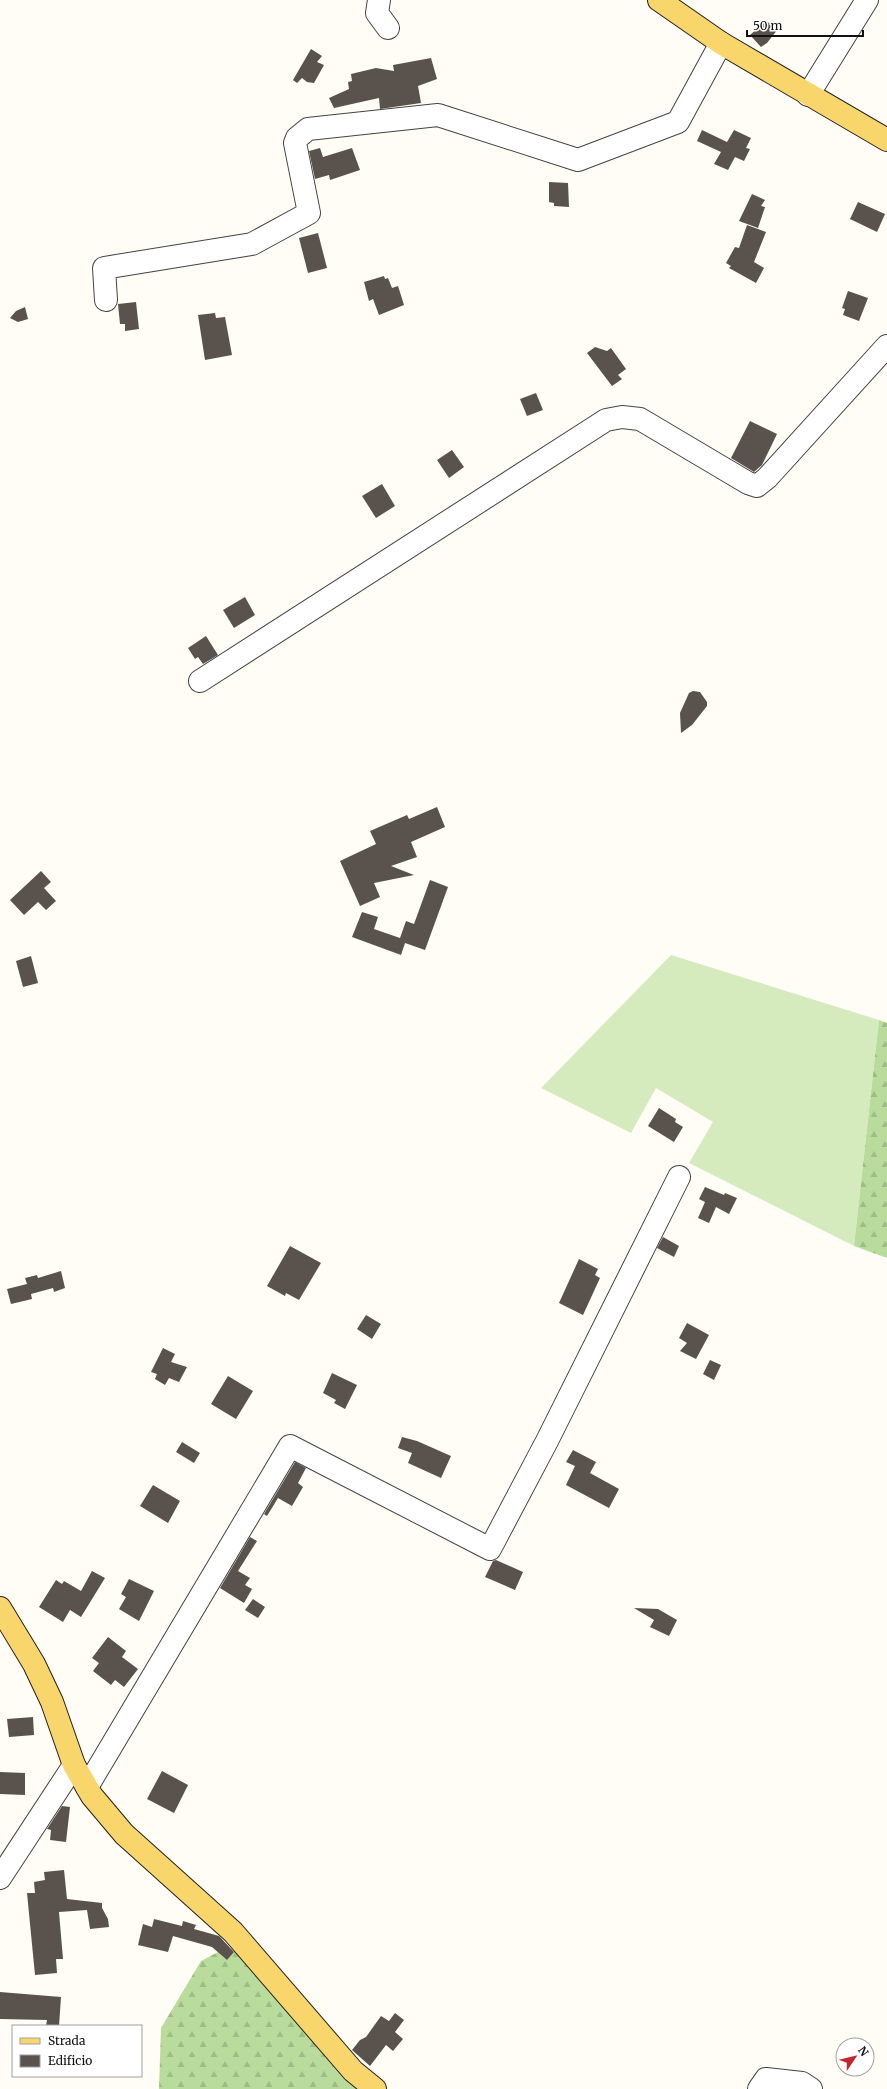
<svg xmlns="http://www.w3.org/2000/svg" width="887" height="2089" viewBox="0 0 887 2089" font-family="Merriweather,serif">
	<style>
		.grass { fill: #d5ebbd }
		.forest { fill: url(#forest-firs) }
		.building { fill: #5a524d }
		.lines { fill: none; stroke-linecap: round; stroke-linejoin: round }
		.minor-casing { stroke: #444; stroke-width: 24 }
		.major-casing { stroke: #222; stroke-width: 24 }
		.minor { stroke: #fff; stroke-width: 22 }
		.major { stroke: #f9d66b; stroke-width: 22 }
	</style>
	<defs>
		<pattern id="forest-firs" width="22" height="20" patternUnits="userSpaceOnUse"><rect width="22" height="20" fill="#b9dc9c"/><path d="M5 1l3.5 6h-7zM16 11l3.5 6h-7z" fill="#9ebc85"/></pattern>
	</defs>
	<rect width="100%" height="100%" fill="#fffdf5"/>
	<polygon class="grass" points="671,955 879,1020 854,1246 689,1163 713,1122 656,1088 631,1133 541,1088"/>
	<g class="forest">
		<polygon points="879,1020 887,1023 887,1258 854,1246"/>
		<polygon points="236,1949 359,2089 159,2089 161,2028 201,1961 218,1952 227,1960"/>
	</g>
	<g class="building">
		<polygon points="766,21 778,29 767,43 761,47 750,35"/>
		<polygon points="311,49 322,56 317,62 324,65 314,83 307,82 302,78 297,83 293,80"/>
		<polygon points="431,58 437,79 418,86 421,103 380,109 379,98 334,108 329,98 349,89 348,82 352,81 351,74 376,68 394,71 393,65"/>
		<polygon points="702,130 727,142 734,130 751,138 746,148 750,149 744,161 735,157 728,170 714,164 721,152 697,141"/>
		<polygon points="320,148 323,157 352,148 360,170 330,180 329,175 315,179 309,151"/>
		<polygon points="549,182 568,183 569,207 554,206 554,203 549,202"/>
		<polygon points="752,194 765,200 761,206 765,207 758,228 739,221"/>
		<polygon points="858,202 885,214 877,232 850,219"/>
		<polygon points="747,225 766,232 754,262 764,268 756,283 729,268 731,266 726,263 735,247 739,248"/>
		<polygon points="318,233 327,268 308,273 299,238"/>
		<polygon points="384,276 385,279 388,278 392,288 398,286 404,305 379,315 373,299 369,301 364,282"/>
		<polygon points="848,291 868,298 859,321 843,315 845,309 842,308"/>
		<polygon points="136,302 139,329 125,331 125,324 120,324 118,304"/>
		<polygon points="25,307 28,319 18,322 10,318 16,311"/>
		<polygon points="215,313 216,318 225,317 232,355 205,360 198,315"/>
		<polygon points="595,347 607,351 611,348 626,369 618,375 622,379 612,386 587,353"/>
		<polygon points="536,393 543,410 527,416 520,399"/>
		<polygon points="750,421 777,434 762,465 754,472 731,458"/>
		<polygon points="452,450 464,467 449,478 437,460"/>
		<polygon points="382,484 395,506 376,518 362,496"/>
		<polygon points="245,597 255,615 234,628 223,610"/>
		<polygon points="206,636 218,655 203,664 198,657 195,659 188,648"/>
		<polygon points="693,691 700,692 707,702 707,706 692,725 681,733 680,713 689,693"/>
		<polygon points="437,807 445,827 411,842 417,857 391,866 414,875 374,883 380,897 360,906 340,861 376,844 370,831 407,815 409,819"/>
		<polygon points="41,871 51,882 44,888 56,901 46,910 38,902 24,915 10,900"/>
		<polygon points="430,880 448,887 425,950 405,943 401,955 352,937 362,912 378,917 374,929 400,938 406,921 414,924"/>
		<polygon points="31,956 38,983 23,987 16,961"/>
		<polygon points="659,1108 676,1119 675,1122 683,1127 674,1142 648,1126"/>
		<polygon points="705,1187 724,1195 725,1193 737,1198 729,1214 716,1207 709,1223 698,1218 705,1202 699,1199"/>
		<polygon points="663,1237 679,1246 674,1257 657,1248"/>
		<polygon points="290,1246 321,1263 299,1300 286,1293 285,1296 267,1286"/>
		<polygon points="579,1259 598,1269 595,1275 600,1278 583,1315 559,1303"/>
		<polygon points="61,1271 65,1288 54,1292 53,1288 31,1294 32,1299 11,1304 7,1289 27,1284 25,1278 37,1275 38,1278"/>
		<polygon points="366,1315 381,1324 372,1339 357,1329"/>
		<polygon points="687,1323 709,1335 696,1359 680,1351 687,1343 679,1338"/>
		<polygon points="163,1348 175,1354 171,1362 187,1367 179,1382 169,1378 165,1385 155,1379 157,1374 151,1372"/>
		<polygon points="710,1360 721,1365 714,1380 703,1374"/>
		<polygon points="332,1373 357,1385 345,1409 334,1403 336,1400 323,1393"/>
		<polygon points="228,1376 253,1391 236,1419 211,1404"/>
		<polygon points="402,1437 417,1441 451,1456 441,1478 408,1463 412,1453 398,1448"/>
		<polygon points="182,1442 200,1453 194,1463 176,1452"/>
		<polygon points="573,1450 596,1462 590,1473 619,1489 609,1508 566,1485 575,1466 566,1462"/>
		<polygon points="295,1462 306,1468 298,1483 303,1487 292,1506 278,1498 267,1516 264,1514"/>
		<polygon points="153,1485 180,1501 168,1523 140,1506"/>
		<polygon points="250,1537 257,1541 238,1571 250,1578 245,1585 252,1589 244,1603 220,1588"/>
		<polygon points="496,1560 523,1572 515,1590 485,1577 493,1561"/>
		<polygon points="92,1571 105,1578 81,1617 70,1610 63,1622 39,1607 56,1580 62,1584 64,1581 81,1591"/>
		<polygon points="129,1579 154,1591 139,1621 119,1609 126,1597 121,1594"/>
		<polygon points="253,1599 265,1607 258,1618 245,1610"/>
		<polygon points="634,1608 658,1609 677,1620 669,1636 650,1627 654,1620"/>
		<polygon points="108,1637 126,1651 122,1657 138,1669 124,1687 115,1680 111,1685 93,1671 99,1663 92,1658"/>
		<polygon points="33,1717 34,1735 9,1737 7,1719"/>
		<polygon points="162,1771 188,1785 174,1813 147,1799"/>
		<polygon points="0,1772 25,1773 25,1795 0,1794"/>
		<polygon points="62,1806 70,1807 66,1842 50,1840 51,1830 47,1829"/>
		<polygon points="64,1870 67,1899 102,1903 102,1908 108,1919 109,1927 90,1929 87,1910 59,1912 63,1959 56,1959 57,1973 35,1975 27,1893 35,1893 34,1882 45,1880 44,1872"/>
		<polygon points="154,1919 182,1926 183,1921 196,1925 194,1929 219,1936 234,1952 227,1960 212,1947 173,1936 168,1952 138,1945 143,1924 152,1927"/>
		<polygon points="0,1992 61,1997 59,2026 46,2026 47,2020 0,2019"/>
		<polygon points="395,2013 404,2020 395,2032 403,2039 393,2051 386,2045 370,2066 352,2050 360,2040 366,2037 381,2016 389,2021"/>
	</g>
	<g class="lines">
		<defs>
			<g id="minor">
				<polyline points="379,0 377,13 388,28"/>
				<polyline points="808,95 867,0"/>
				<polyline points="106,300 104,268 252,244 309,213 295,143 297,138 308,129 438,115 578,160 678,122 721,43"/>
				<polyline points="200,681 606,420 622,417 640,419 748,483 757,486 767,478 887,346"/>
				<polyline points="87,1787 290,1446 490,1549 547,1441 679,1177"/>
				<polyline points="0,1878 74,1765"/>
				<polyline points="759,2089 766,2079 802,2083 811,2089"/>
			</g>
			<g id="major">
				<polyline points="659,0 721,43 887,140"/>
				<polyline points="0,1608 34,1664 52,1702 74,1765 92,1796 124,1834 233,1932 353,2071 375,2089"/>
			</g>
		</defs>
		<use href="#minor" class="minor-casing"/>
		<use href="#major" class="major-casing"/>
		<use href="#minor" class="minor"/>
		<use href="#major" class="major"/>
	</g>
	<rect x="12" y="2025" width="130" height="52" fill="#ffffff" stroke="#a0a0a0"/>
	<rect x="20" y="2038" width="20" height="6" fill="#f9d66b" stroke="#a0a0a0"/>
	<text x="48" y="2045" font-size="12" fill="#111111">Strada</text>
	<rect x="20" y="2055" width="20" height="12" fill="#5a524d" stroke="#a0a0a0"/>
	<text x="48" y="2065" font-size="12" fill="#111111">Edificio</text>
	<g transform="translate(855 2057) rotate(55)"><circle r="19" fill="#ffffff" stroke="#a0a0a0"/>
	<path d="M0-3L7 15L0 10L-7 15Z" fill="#c4262e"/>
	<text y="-6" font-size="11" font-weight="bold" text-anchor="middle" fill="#111111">N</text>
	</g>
	<path d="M747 30v6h116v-6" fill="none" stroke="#111111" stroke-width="2"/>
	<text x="753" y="30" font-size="12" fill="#111111" stroke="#ffffff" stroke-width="3" paint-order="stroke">50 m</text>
</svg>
